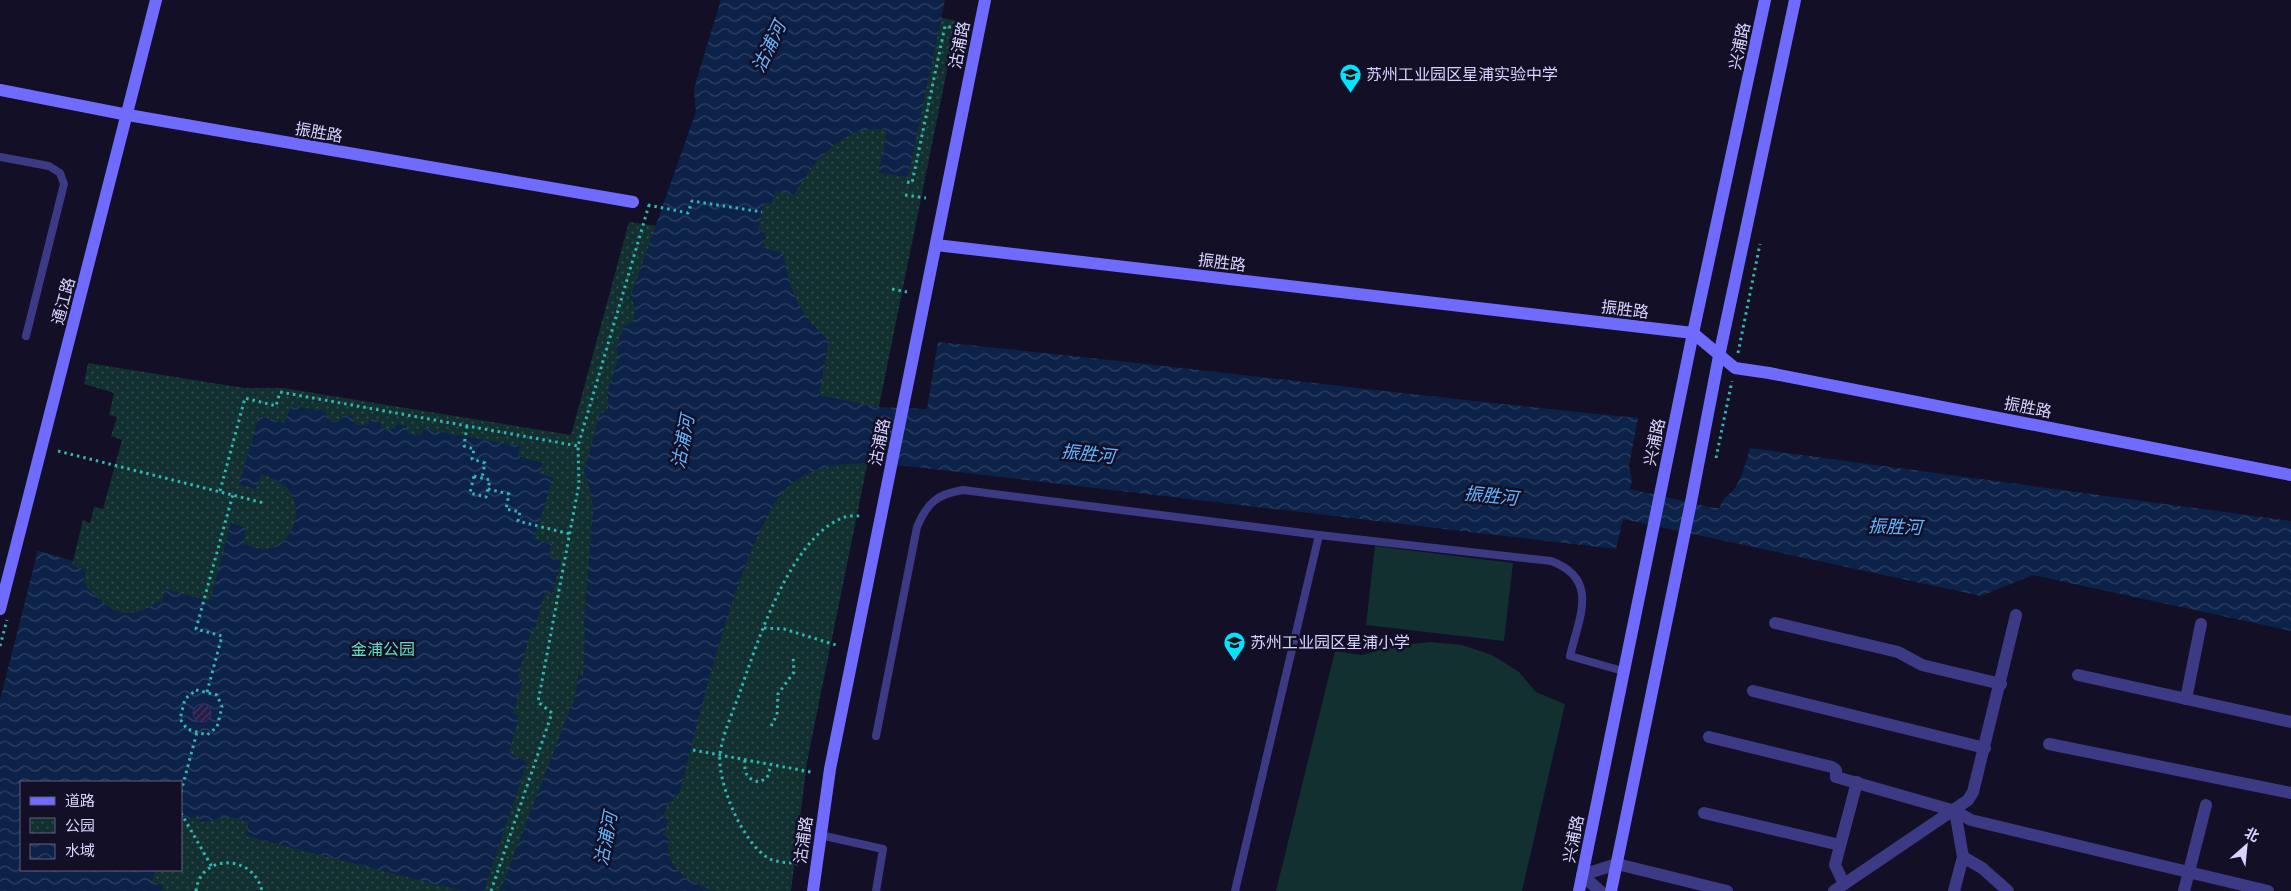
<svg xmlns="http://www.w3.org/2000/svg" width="2291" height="891" viewBox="0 0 2291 891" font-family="'DejaVu Sans','Noto Sans SC',sans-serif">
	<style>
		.park { fill: url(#park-dots); fill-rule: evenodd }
		.pitch { fill: #12302f }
		.water { fill: url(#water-waves) }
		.building { fill: url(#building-hatch); stroke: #3b2d73 }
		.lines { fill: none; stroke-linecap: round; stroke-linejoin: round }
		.path { stroke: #2fb8b0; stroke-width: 3; stroke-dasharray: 2.5 4; stroke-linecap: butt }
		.lane { stroke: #3d3a85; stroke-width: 8 }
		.street { stroke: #3d3a85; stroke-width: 12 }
		.secondary { stroke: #6f6bff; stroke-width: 12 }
		.labels { text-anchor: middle; stroke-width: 5; stroke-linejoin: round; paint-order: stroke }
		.street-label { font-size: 16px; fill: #d9d4ff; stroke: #130f26 }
		.poi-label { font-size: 16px; fill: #d9d4ff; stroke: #130f26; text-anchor: start }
		.park-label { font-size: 16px; fill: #5fe0c0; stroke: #130f26 }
		.water-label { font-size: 18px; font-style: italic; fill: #62b6ff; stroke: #130f26 }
	</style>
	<defs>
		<pattern id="park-dots" width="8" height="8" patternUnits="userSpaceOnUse" patternTransform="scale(1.25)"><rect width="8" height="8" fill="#12302f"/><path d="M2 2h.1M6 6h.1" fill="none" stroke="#344d4e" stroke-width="1.8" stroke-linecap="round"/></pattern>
		<pattern id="water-waves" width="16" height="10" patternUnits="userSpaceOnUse" patternTransform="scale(1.25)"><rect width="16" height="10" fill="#0c2248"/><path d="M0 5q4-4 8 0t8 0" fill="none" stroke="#2f4163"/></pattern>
		<pattern id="building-hatch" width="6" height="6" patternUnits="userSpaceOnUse" patternTransform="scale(1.25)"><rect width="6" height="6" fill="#241b47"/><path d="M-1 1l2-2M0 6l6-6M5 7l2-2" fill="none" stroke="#433b63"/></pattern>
	</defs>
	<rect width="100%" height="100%" fill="#130f26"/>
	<path class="park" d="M721 0H865L957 21 807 762 791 891H0V701L38 551 73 561 83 520 90 523 94 507 103 509 122 440 111 436 117 417 109 415 114 393 84 384 88 363 244 388H283L571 435 629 222 657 226 696 112 694 89ZM21 782H181V870H21Z"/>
	<g class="pitch">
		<polygon points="1375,546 1513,563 1504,641 1366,625"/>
		<polygon points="1431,642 1462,645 1492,655 1519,672 1536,692 1565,704 1522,891 1276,891 1335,651 1361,655 1398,645"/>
	</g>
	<g class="water">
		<path d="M721 0H945L908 177 879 173 887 130C845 122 812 162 794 195L775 191 772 204 764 203 758 231 766 233 763 248 783 253C791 294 798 312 829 341L819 395 878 407 927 409 938 342C1172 365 1404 395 1638 418L1629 466 1632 480 1630 489 1714 508H1720C1723 495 1730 497 1736 486 1743 475 1746 461 1750 448L2291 521V631L2033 575 1981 596 1623 519 1616 549 916 467C875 463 831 457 795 481 745 514 696 731 679 795L676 793 672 802 669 801 663 817 669 820 663 835 669 838C663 868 689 880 712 891H500L576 694 578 675 583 676 585 633 584 622 593 509 590 489 584 471 600 414 607 410 609 405 607 393 619 356 616 349 624 326 633 321C636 311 636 306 630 298L696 112 694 89Z"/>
		<path d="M291 406 326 411V416L332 422 341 420 344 415 352 416 355 424 360 426 369 423 370 419 380 421 382 429 391 430 395 428 397 424 407 426V431L410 434 420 435 424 429 520 446 518 456 543 463 539 473 553 478 534 539 552 544 548 556 561 561 552 595 545 592 535 628 532 627 518 677 523 680 513 713 519 716 509 753 527 762 484 891H462L246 836 249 821 229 817 201 822 198 815 181 824V782H21V870H155L152 882 163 885 162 891H0V701L38 551 73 561 72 565 86 570 83 581C103 608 128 626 158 601L162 602 165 589 210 601 231 523 246 528 243 544C250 546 258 550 265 549 292 546 306 510 288 489 281 481 271 477 261 474L256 489 239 484 259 416 285 423Z"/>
	</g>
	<circle class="building" cx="202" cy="713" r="9"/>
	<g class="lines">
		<g class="path">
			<polyline points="907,182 912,183 945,26 959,29"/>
			<polyline points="905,195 926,198"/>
			<polyline points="648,205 688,213 692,201 762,212"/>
			<polyline points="892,289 907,292"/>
			<polyline points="1738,353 1760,244"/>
			<polyline points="467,426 464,446 474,449 472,459 485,463 482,478"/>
			<polyline points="58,451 264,503"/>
			<polyline points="1716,458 1732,381"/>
			<polygon points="474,476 490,480 486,497 470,493"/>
			<polyline points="488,489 509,494 506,509 520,512 518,521 570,534"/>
			<polyline points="220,491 245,398 276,406 280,392 578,446"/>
			<polyline points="764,628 784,629 836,645"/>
			<polyline points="0,646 7,620"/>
			<polygon points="196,690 217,695 222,707 217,727 207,735 187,729 180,719 185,699"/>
			<polyline points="207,692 222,636 196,629 233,494"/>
			<polyline points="771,726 777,715 778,694 794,672 793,656"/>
			<polyline points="693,750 811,772"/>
			<path d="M745 760C744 772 746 779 759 782L767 778 771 765"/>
			<polyline points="181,792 197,732"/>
			<polyline points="181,813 212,867"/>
			<path d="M798 864C788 862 777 863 768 858 743 843 717 783 720 754 723 732 734 710 741 689 758 640 790 541 840 519 847 515 855 516 862 516"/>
			<path d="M196 891C200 853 254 854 262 891"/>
			<polyline points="491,891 552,713 538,702 579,484 578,446 649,205"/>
		</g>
		<g class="lane">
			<polyline points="0,157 49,166 60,173 64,184 26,336"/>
			<path d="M876 736 917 527C927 503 937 494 963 490L1319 535 1551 561C1600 579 1579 617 1570 656L1623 671"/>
			<polyline points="820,835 883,849 876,891"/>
			<polyline points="1235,891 1319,535"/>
		</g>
		<g class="street">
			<polyline points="1775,623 1898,652 1922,665 2001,684"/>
			<polyline points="2078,675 2291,722"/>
			<polyline points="1753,691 1985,748"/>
			<polyline points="2186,699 2201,624"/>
			<polyline points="1709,737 1832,767 1836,770 1836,777 1955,811 1971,820 2268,891"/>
			<polyline points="2049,744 2291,793"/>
			<polyline points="1704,813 1840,845"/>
			<polyline points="1963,857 1982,868 2008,891"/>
			<polyline points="1844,884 1835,865 1857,782"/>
			<polyline points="1600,891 1582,875 1617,864 1727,891"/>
			<polyline points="1834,891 1968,800 1973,792 2016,615"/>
			<polyline points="1954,891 1963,857 1955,811"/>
			<polyline points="2184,891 2206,805"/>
		</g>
		<g class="secondary">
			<polyline points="0,90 128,115 633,202"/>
			<polyline points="936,245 1693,333 1735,368 1769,373 2291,475"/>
			<polyline points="0,609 156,0"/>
			<polyline points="813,891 830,769 985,0"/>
			<polyline points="1579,891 1693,333 1765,0"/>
			<polyline points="1611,891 1691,502 1719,356 1795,0"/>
		</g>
	</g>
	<defs>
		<symbol id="school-pin" viewBox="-11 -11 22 30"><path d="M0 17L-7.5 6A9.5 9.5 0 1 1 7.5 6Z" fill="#00e5ff" stroke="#130f26"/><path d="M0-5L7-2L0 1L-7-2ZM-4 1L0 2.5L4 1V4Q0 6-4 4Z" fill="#111"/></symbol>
	</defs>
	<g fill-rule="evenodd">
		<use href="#school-pin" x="1338" y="62" width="25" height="34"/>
		<use href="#school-pin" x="1222" y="630" width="25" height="34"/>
	</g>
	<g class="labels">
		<g class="street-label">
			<text transform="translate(959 45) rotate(-79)" y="6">沽浦路</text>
			<text transform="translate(1739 46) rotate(-78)" y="6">兴浦路</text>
			<text transform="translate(319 132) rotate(10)" y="6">振胜路</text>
			<text transform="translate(1222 262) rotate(7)" y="6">振胜路</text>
			<text transform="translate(63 301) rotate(-75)" y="6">通江路</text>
			<text transform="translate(1625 309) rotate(7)" y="6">振胜路</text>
			<text transform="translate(2028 407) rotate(11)" y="6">振胜路</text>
			<text transform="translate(879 442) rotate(-78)" y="6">沽浦路</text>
			<text transform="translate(1654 442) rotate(-78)" y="6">兴浦路</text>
			<text transform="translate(1573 839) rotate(-79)" y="6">兴浦路</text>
			<text transform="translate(803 840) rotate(-82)" y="6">沽浦路</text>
		</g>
		<g class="poi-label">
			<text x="1366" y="80">苏州工业园区星浦实验中学</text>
			<text x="1250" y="648">苏州工业园区星浦小学</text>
		</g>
		<g class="park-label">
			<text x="383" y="655">金浦公园</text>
		</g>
		<g class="water-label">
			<text transform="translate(769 47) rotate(-64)" y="6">沽浦河</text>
			<text transform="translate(683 442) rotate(-79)" y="6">沽浦河</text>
			<text transform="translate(1088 454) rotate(6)" y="6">振胜河</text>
			<text transform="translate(1491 496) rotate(6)" y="6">振胜河</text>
			<text transform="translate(1895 527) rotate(2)" y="6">振胜河</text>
			<text transform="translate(606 839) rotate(-79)" y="6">沽浦河</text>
		</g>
	</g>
	<rect x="20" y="781" width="162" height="90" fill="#130f26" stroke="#625e7d"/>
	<rect x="30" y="797" width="25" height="8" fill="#6f6bff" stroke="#625e7d"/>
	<text x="65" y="806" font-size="15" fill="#d9d4ff">道路</text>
	<rect x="30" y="818" width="25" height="15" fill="url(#park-dots)" stroke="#625e7d"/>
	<text x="65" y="831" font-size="15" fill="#d9d4ff">公园</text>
	<rect x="30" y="844" width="25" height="15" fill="url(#water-waves)" stroke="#625e7d"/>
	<text x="65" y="856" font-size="15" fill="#d9d4ff">水域</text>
	<g transform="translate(2246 846) rotate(27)" stroke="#130f26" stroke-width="4" paint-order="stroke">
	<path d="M0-4L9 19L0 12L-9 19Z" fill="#d9d4ff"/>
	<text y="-8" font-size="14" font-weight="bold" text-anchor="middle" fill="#d9d4ff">北</text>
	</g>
</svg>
